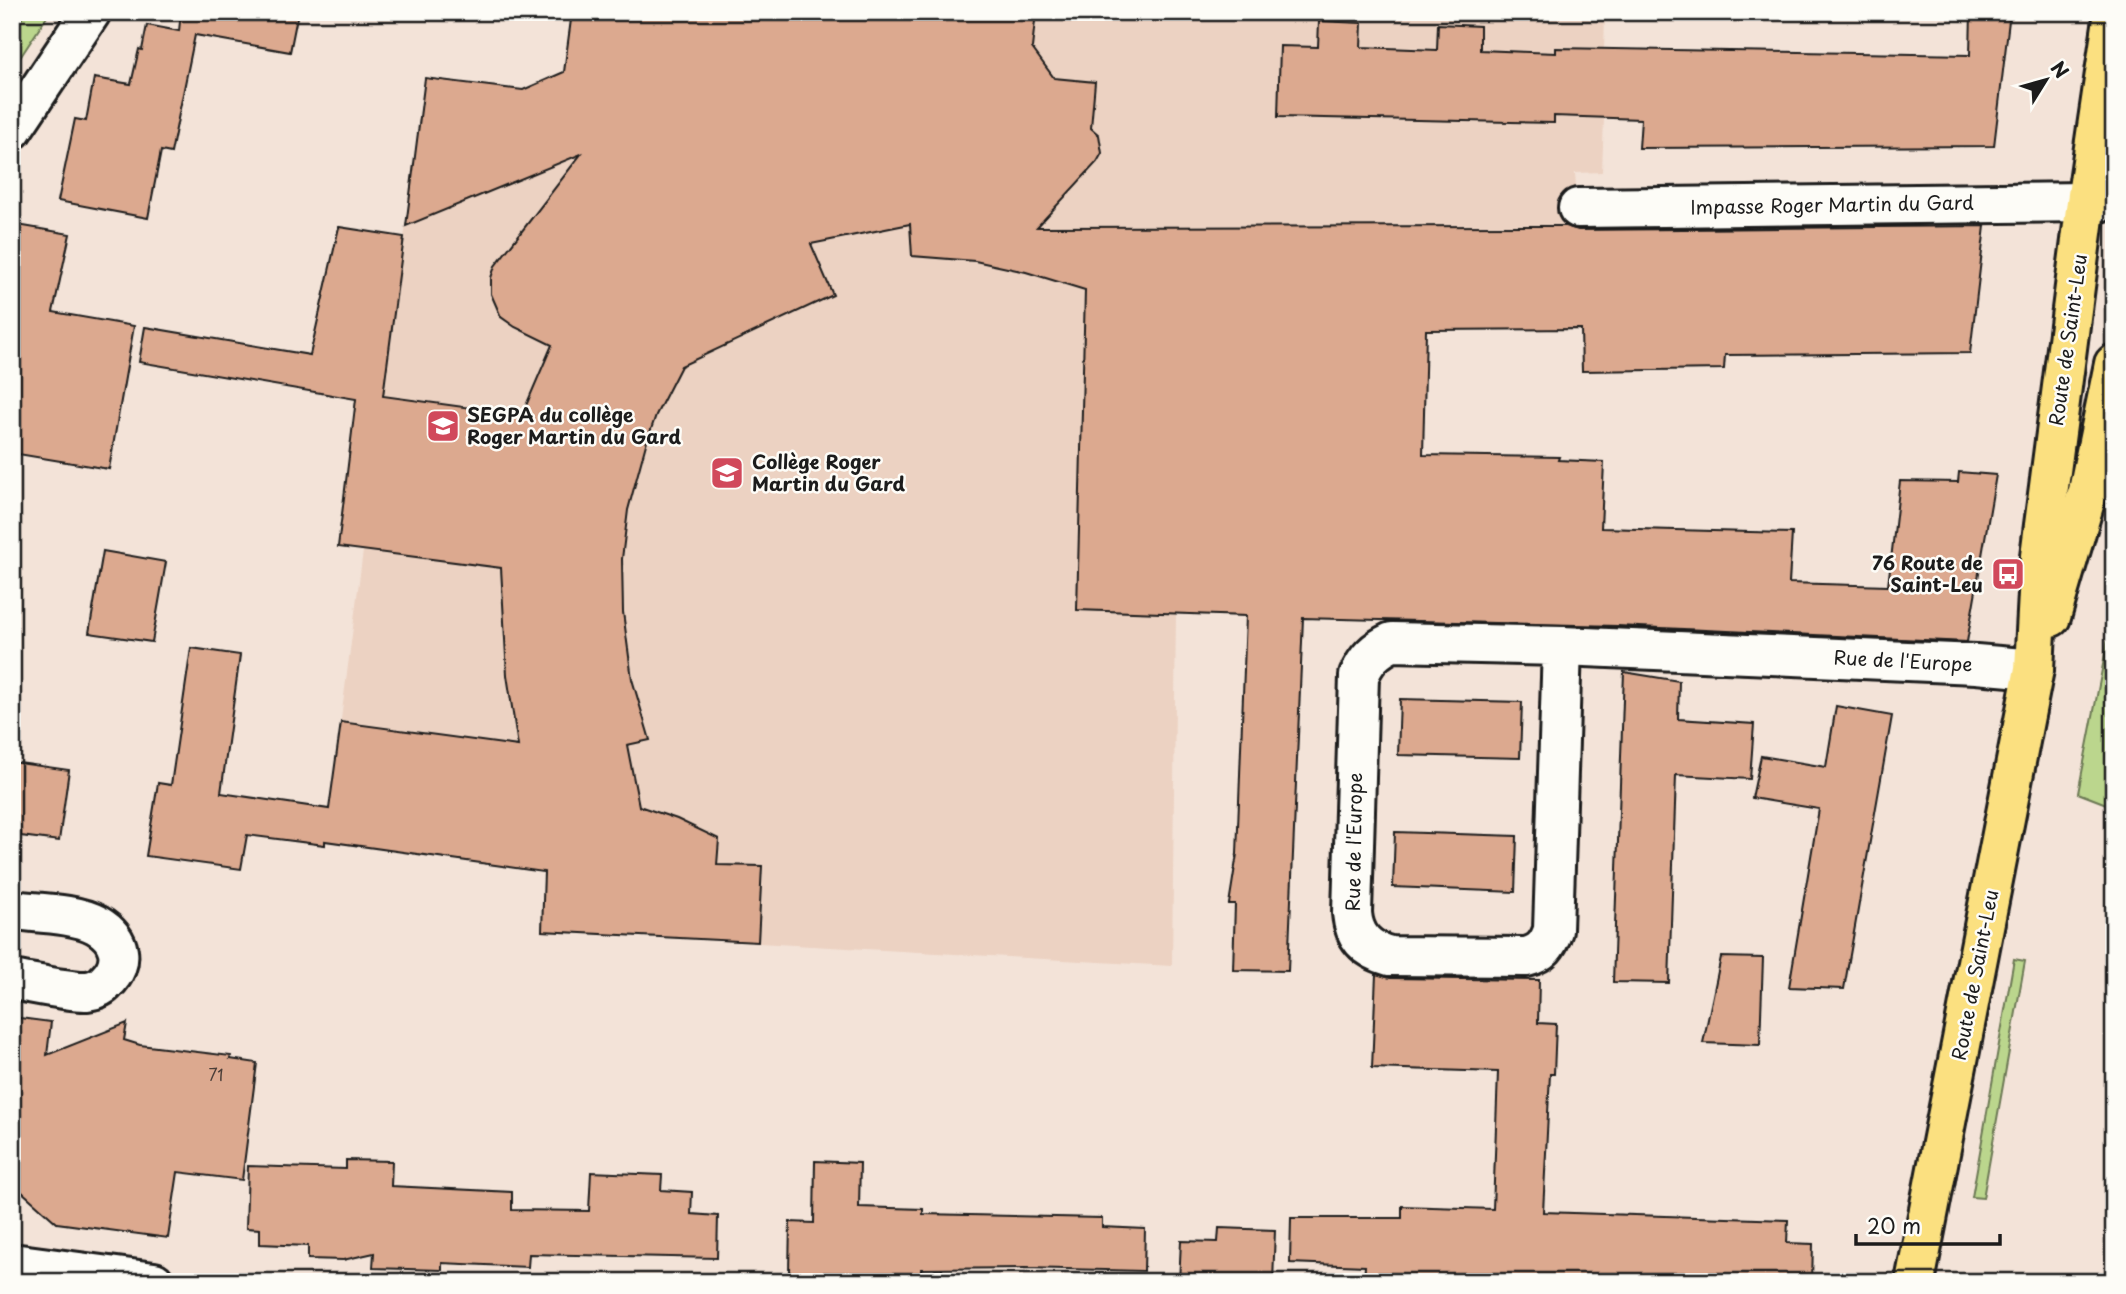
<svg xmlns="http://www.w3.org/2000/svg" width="2126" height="1294" viewBox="0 0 2126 1294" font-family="'Playpen Sans',sans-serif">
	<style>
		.built { fill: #ecd2c2 }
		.green { fill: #bbd68d; stroke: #6c7954; stroke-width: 2 }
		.building { fill: #dca98f; stroke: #1c1c1c; stroke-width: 2 }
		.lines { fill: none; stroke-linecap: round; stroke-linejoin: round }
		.minor-casing { stroke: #1c1c1c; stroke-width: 44 }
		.tertiary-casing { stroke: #1c1c1c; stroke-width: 44 }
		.primary-casing { stroke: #1c1c1c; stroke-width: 44 }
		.minor { stroke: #fdfcf7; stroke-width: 38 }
		.tertiary { stroke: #fdfcf7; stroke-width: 38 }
		.primary { stroke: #fbe080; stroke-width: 38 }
		.labels { text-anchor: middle; stroke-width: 5; stroke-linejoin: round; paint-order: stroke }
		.number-label { font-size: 16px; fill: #4c3f39 }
		.street-label { font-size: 19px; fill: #1c1c1c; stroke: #fdfcf7 }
		.poi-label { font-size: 19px; font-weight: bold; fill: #1c1c1c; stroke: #fdfcf7; text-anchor: start }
	</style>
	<rect width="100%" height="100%" fill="#f3e3d8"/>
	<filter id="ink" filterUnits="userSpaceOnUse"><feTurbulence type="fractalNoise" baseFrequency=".0143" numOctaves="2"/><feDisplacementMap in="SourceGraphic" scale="14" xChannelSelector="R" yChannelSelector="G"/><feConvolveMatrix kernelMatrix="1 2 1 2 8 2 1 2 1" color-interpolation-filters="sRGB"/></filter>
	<g filter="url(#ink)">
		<polygon class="built" points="572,12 1605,12 1603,93 1594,94 1594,118 1604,118 1602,172 1575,173 1579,226 1086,227 1077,610 1176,613 1172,966 542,931 545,858 325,841 425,78 523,90 564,73"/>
		<g class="green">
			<polygon points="26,12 50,12 12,70 12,33"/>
			<polygon points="2114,608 2114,807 2078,793"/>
			<polygon points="2014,959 2025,961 1983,1198 1972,1197"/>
		</g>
		<g class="building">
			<polygon points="181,12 298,12 290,52 195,35 171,153 161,151 148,218 58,201 75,119 86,121 94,78 131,84 139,49 142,50 147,25 179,31"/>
			<polygon points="572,12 1036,12 1032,48 1054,78 1095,82 1091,128 1099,135 1102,153 1097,162 1037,227 1566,226 1578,230 1985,226 1970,353 1725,355 1724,369 1582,371 1581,329 1426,330 1423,455 1559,457 1558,460 1604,462 1601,528 1792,533 1789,583 1888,586 1900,481 1958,482 1959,472 1996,475 1967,642 1617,626 1303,618 1288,971 1233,970 1235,904 1229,904 1237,854 1246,616 1077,610 1085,290 1026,272 975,261 912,256 910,224 811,244 833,295 681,366 656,415 646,444 628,510 622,559 623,612 632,679 650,740 627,745 639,806 677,819 719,839 717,865 762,866 758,942 542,931 544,872 325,841 325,845 247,835 241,869 146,856 158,783 171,785 191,648 240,655 221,793 329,809 341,722 518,746 507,675 501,568 338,547 356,399 139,362 145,327 310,355 339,227 404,237 383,396 522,415 552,345 515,327 501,317 491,294 491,278 495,266 581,154 406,226 425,78 523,90 564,72"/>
			<polygon points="1971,12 2010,12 1994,146 1639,148 1641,119 1554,116 1554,123 1278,117 1280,46 1318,47 1319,21 1362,23 1361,47 1437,50 1438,24 1480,26 1480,50 1556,53 1556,48 1970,55"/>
			<polygon points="12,224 70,234 53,312 134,326 109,469 12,453"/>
			<polygon points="103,551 166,562 152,642 89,633"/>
			<polygon points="1624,672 1679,681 1678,719 1754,724 1750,779 1676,775 1669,983 1613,982"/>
			<polygon points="1400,699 1522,702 1520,758 1398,755"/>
			<polygon points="1836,706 1892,716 1844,989 1789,987 1819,809 1752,798 1761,756 1826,767"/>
			<polygon points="12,762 69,770 59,841 21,836 21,832 12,831"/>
			<polygon points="1395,832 1517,836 1515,892 1393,887"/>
			<polygon points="1721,957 1763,958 1760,1045 1703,1043"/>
			<polygon points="1376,974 1390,978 1539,980 1538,1023 1556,1024 1554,1074 1550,1074 1543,1212 1788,1220 1787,1243 1813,1244 1812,1282 1364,1281 1365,1266 1290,1263 1291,1218 1402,1218 1402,1206 1493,1209 1498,1072 1372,1068"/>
			<polygon points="12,1017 51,1022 47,1055 127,1023 124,1040 140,1045 231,1056 230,1059 257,1063 242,1180 178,1172 168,1238 57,1223 12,1183"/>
			<polygon points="346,1160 392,1161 391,1186 512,1192 512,1210 589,1211 591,1172 662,1175 661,1190 692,1192 691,1214 718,1216 717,1258 529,1254 528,1267 442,1263 442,1270 373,1268 374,1253 343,1260 308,1259 308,1246 260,1244 260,1229 246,1228 248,1166 346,1169"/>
			<polygon points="815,1161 860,1163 859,1207 923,1209 923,1214 1102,1218 1102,1227 1145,1229 1144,1271 1025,1268 921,1269 921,1275 789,1272 790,1222 814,1223"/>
			<polygon points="1219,1228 1275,1230 1273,1282 1179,1282 1181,1241 1218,1242"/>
		</g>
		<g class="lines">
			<defs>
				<g id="minor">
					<polyline points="12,130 91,12"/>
					<polyline points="1578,208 2086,202"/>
					<path d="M1392 642 1562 646 1553 930C1548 945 1542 953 1526 957L1390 956C1367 950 1354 937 1352 913L1359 676C1366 659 1375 650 1392 642Z"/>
					<polyline points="1562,646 1976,664 2034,669"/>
					<path d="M12 910C37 913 76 913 97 925 121 939 126 963 106 982 102 987 94 990 87 991 69 992 32 983 12 980"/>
					<polyline points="12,1263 154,1282"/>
				</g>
				<polyline id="tertiary" points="2086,202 2114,200"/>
				<g id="primary">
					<polyline points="2051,617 2088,491 2114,364"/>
					<polyline points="1915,1282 2034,669 2040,556 2086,202 2114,12"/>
				</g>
			</defs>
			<use href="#minor" class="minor-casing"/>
			<use href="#tertiary" class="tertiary-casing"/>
			<use href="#primary" class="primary-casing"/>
			<use href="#minor" class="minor"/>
			<use href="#tertiary" class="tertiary"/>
			<use href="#primary" class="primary"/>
		</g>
	</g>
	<defs>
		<symbol id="school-square" viewBox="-11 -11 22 22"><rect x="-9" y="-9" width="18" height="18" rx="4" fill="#d1495b" stroke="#fdfcf7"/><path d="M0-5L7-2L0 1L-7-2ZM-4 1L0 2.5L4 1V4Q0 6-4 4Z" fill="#fff"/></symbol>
		<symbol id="bus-square" viewBox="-11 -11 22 22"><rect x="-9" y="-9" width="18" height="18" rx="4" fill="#d1495b" stroke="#fdfcf7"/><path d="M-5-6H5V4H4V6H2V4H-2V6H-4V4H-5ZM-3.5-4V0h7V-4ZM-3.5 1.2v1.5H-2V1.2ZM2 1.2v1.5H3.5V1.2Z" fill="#fff"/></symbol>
	</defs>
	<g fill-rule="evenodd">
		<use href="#school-square" x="424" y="407" width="38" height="38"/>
		<use href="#school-square" x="708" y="454" width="38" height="38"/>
		<use href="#bus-square" x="1989" y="555" width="38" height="38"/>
	</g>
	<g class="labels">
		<g class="number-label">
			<text x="216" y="1081">71</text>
		</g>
		<g class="street-label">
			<text transform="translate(1832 205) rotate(-1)" y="7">Impasse Roger Martin du Gard</text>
			<text transform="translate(2068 340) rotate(-82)" y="7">Route de Saint-Leu</text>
			<text transform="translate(1903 661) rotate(3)" y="7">Rue de l'Europe</text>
			<text transform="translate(1354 842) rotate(-89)" y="7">Rue de l'Europe</text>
			<text transform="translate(1975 975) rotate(-79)" y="7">Route de Saint-Leu</text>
		</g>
		<g class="poi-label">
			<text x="467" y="422">SEGPA du collège<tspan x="467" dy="22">Roger Martin du Gard</tspan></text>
			<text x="752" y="469">Collège Roger<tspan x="752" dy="22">Martin du Gard</tspan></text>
			<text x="1983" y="570" text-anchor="end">76 Route de<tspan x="1983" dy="22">Saint-Leu</tspan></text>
		</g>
	</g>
	<rect width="2126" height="1294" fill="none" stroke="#fdfcf7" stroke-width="42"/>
	<rect x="21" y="21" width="2084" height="1252" fill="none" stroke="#1c1c1c" stroke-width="2.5" filter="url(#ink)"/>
	<g transform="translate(2046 80) rotate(53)" stroke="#fdfcf7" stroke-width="5" paint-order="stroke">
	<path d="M0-5L12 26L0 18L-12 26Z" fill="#1c1c1c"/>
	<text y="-10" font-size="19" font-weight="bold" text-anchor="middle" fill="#1c1c1c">N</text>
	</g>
	<path d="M1856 1234v10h144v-10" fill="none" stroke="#1c1c1c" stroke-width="3.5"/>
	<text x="1867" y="1234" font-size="21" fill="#1c1c1c" stroke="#fdfcf7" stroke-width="5" paint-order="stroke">20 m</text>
</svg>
